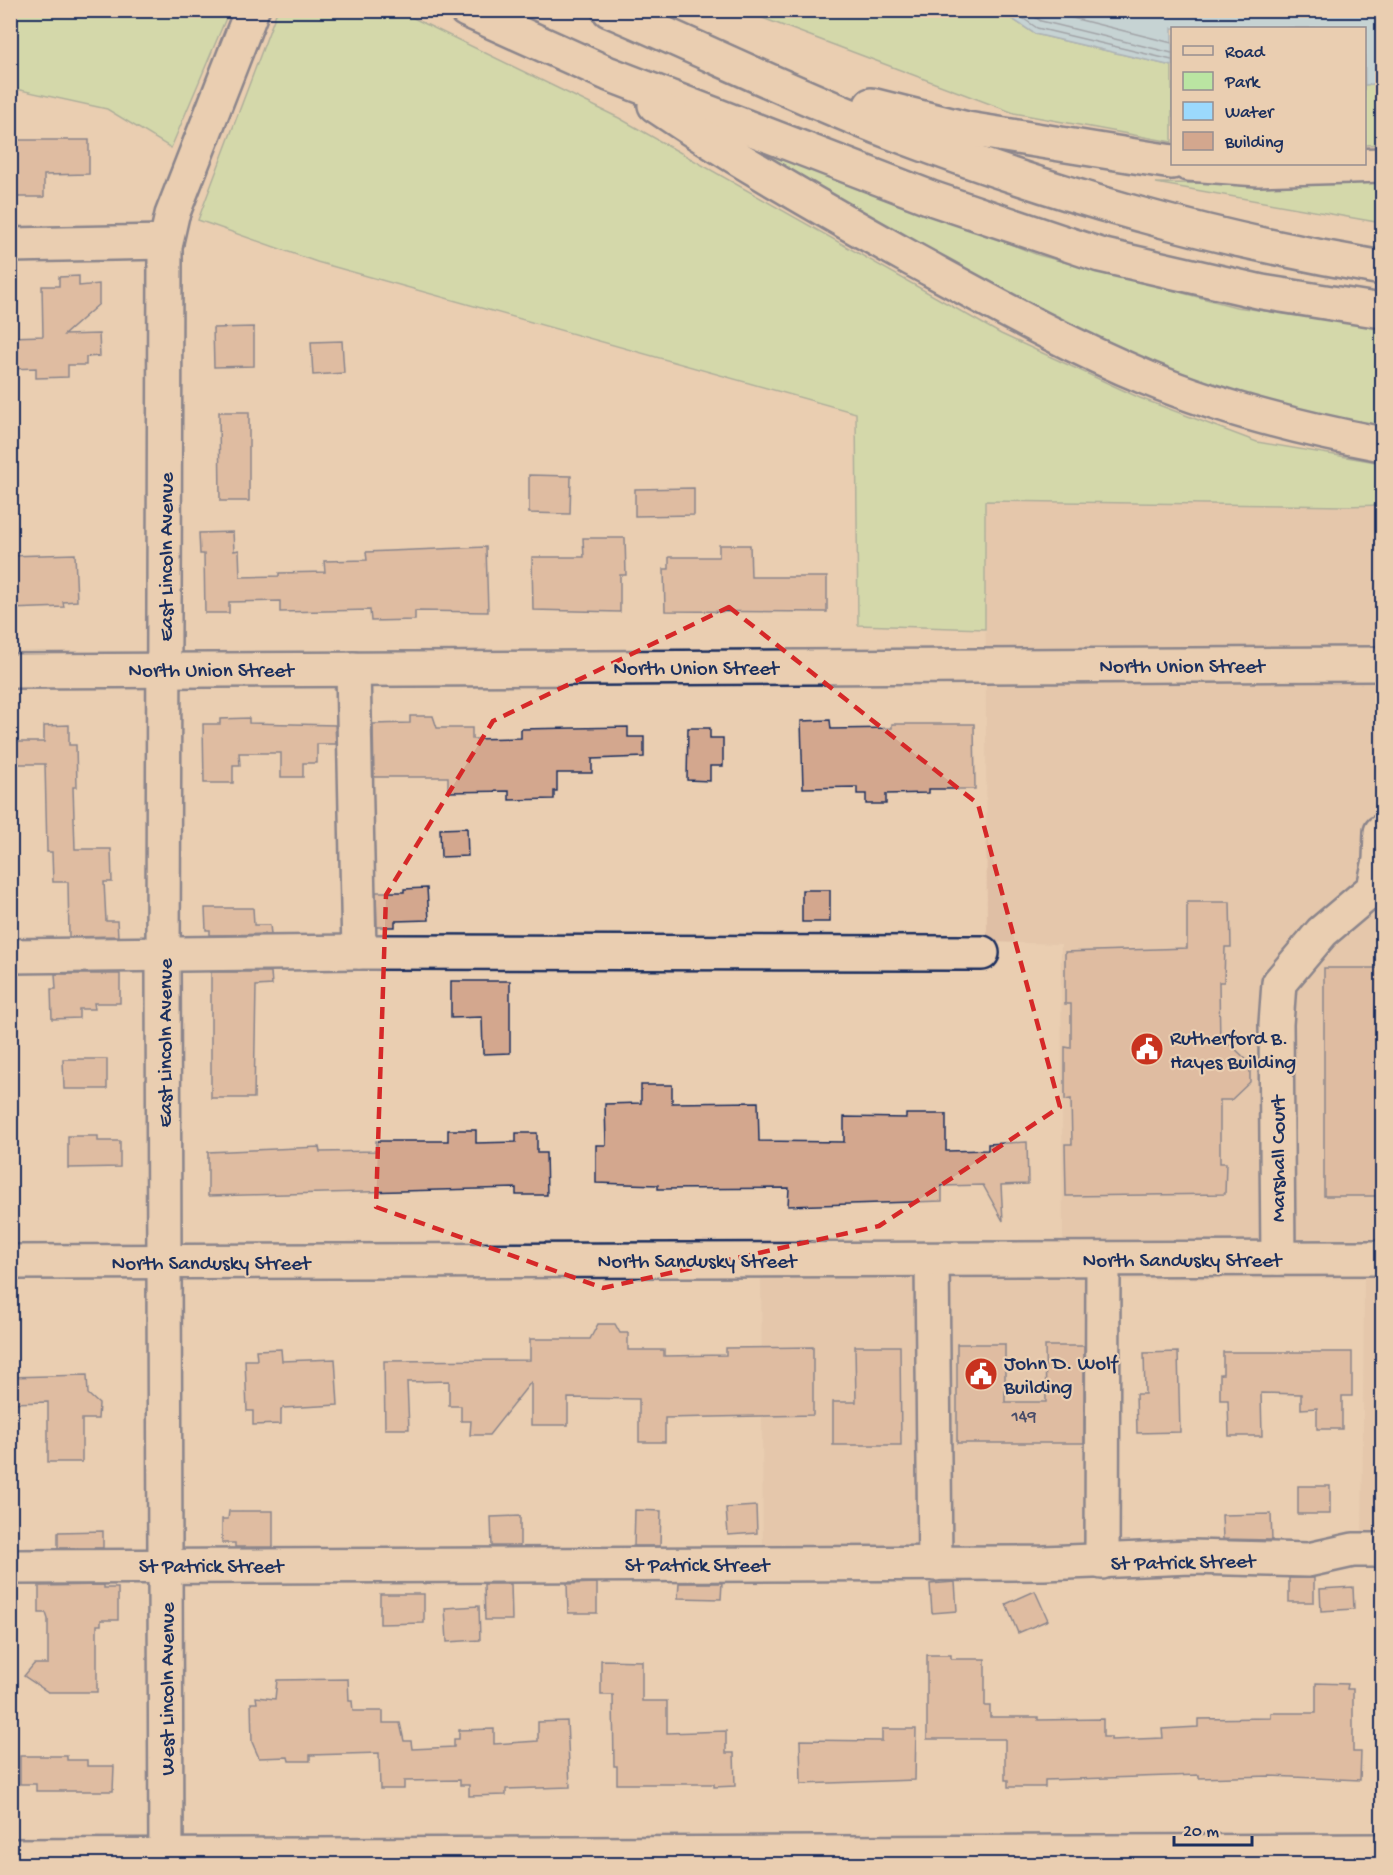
<svg xmlns="http://www.w3.org/2000/svg" width="1393" height="1875" viewBox="0 0 1393 1875" font-family="'Gochi Hand',sans-serif">
	<style>
		.built { fill: #dfbfa5 }
		.green { fill: #bae5a2; stroke: #6a8a80; stroke-width: 1.5 }
		.water { fill: #9bd9fd; stroke: #6895bd; stroke-width: 1.5 }
		.lines { fill: none; stroke-linecap: round; stroke-linejoin: round }
		.shore { stroke: #4e739e; stroke-width: 1.5 }
		.building { fill: #d3a78e; stroke: #1b2f5e; stroke-width: 1.5 }
		.minor-casing { stroke: #1b2f5e; stroke-width: 38 }
		.highway-casing { stroke: #1b2f5e; stroke-width: 38 }
		.minor { stroke: #eaceb1; stroke-width: 33 }
		.highway { stroke: #eaceb1; stroke-width: 33 }
		.marked { fill: none; stroke: #d62828; stroke-width: 4.5; stroke-dasharray: 12 8; stroke-linejoin: round }
		.labels { text-anchor: middle; stroke-width: 4.5; stroke-linejoin: round; paint-order: stroke }
		.number-label { font-size: 18px; fill: #494d6a }
		.street-label { font-size: 21px; fill: #1b2f5e; stroke: #eaceb1 }
		.poi-label { font-size: 21px; fill: #1b2f5e; stroke: #eaceb1; text-anchor: start }
	</style>
	<rect width="100%" height="100%" fill="#eaceb1"/>
	<filter id="ink" filterUnits="userSpaceOnUse"><feTurbulence type="fractalNoise" baseFrequency=".0167" numOctaves="2"/><feDisplacementMap in="SourceGraphic" scale="12" xChannelSelector="R" yChannelSelector="G"/><feConvolveMatrix kernelMatrix="1 2 1 2 8 2 1 2 1" color-interpolation-filters="sRGB"/></filter>
	<g filter="url(#ink)">
		<polygon class="built" points="985,501 1345,506 1382,505 1382,1561 1362,1561 1364,1278 1114,1280 1120,1567 763,1570 761,1248 1063,1243 1061,944 987,942"/>
		<g class="green">
			<polygon points="10,11 11,10 229,11 171,148 107,109 11,88"/>
			<polygon points="277,11 399,11 619,118 1001,334 1140,398 1257,442 1382,463 1382,505 1345,506 985,501 985,629 858,625 856,413 317,262 198,220"/>
			<polygon points="744,11 1000,11 1035,34 1172,66 1172,142 1014,113"/>
			<polygon points="1382,83 1382,144 1365,145 1364,85"/>
			<polygon points="763,146 1038,255 1236,307 1382,327 1382,432 1184,380 1051,324 758,159"/>
			<polygon points="1382,181 1382,223 1156,183 1346,184"/>
		</g>
		<polygon class="water" points="1000,11 1382,11 1382,83 1365,85 1364,28 1172,28 1172,66 1035,34"/>
		<g class="lines">
			<g class="shore">
				<polyline points="1011,10 1037,28 1172,60"/>
				<polyline points="1024,10 1041,21 1172,53"/>
				<polyline points="1041,10 1172,43"/>
			</g>
		</g>
		<g class="building">
			<polygon points="12,140 89,140 89,174 44,175 44,197 12,197"/>
			<polygon points="79,276 79,286 99,284 99,304 64,335 99,334 100,356 86,357 86,365 68,365 68,377 36,378 36,368 10,369 10,337 43,336 42,286 59,286 59,277"/>
			<polygon points="254,327 254,366 214,367 213,328"/>
			<polygon points="342,341 344,373 313,375 311,342"/>
			<polygon points="219,412 249,412 249,501 220,501"/>
			<polygon points="529,475 571,476 570,514 529,513"/>
			<polygon points="694,488 694,515 635,516 635,489"/>
			<polygon points="233,532 234,551 239,550 240,577 279,576 279,573 325,572 324,561 367,560 366,552 486,547 488,612 415,611 415,620 371,621 370,610 280,612 280,601 229,602 229,613 205,613 204,554 200,554 199,533"/>
			<polygon points="583,538 625,538 626,575 620,575 620,612 533,610 532,557 584,557"/>
			<polygon points="719,545 750,545 751,577 827,577 827,612 665,611 664,569 669,569 669,557 719,557"/>
			<polygon points="75,554 77,601 63,602 64,607 10,609 10,556"/>
			<polygon points="410,716 433,716 437,728 472,728 472,739 521,738 521,729 628,727 628,737 644,737 644,757 592,759 592,773 557,773 557,791 554,791 554,799 509,800 509,791 448,792 448,777 374,777 373,724 410,723"/>
			<polygon points="249,718 249,723 335,725 336,744 317,744 317,763 303,763 303,777 281,777 281,753 239,753 240,765 233,765 233,783 204,783 203,724 220,724 220,719"/>
			<polygon points="830,720 831,729 892,728 892,724 974,724 975,789 929,789 929,793 886,794 886,804 866,804 866,794 857,794 857,787 803,788 801,721"/>
			<polygon points="69,725 69,745 76,745 77,787 73,787 75,849 111,849 112,882 104,882 106,921 117,921 118,936 69,937 68,882 53,882 52,852 47,852 45,764 10,764 10,742 44,742 44,726"/>
			<polygon points="688,728 710,728 710,738 723,738 723,766 710,766 710,781 687,780"/>
			<polygon points="467,828 468,856 441,857 440,829"/>
			<polygon points="427,888 429,920 395,921 395,927 377,927 376,892 404,892 404,889"/>
			<rect x="802" y="890" width="28" height="32"/>
			<polygon points="1187,902 1230,902 1231,947 1225,947 1224,982 1219,982 1220,1045 1231,1045 1250,1063 1250,1082 1231,1100 1220,1100 1220,1163 1226,1163 1225,1194 1066,1196 1065,1144 1072,1144 1071,1099 1065,1100 1065,1047 1071,1048 1071,1004 1065,1004 1065,952 1187,948"/>
			<polygon points="205,908 253,908 254,925 270,925 271,934 210,935 210,930 206,930"/>
			<rect x="1324" y="968" width="59" height="228"/>
			<polygon points="211,972 271,972 272,985 256,986 254,1098 211,1098"/>
			<polygon points="55,974 120,974 120,1003 94,1003 95,1009 79,1009 79,1018 52,1019 51,989 56,989"/>
			<polygon points="451,981 510,981 510,1053 483,1054 482,1017 451,1018"/>
			<polygon points="63,1059 107,1059 107,1089 64,1089"/>
			<polygon points="641,1085 672,1085 672,1103 758,1102 759,1141 844,1142 844,1117 906,1118 906,1114 946,1114 946,1151 988,1150 988,1144 1027,1142 1028,1184 1001,1185 1003,1221 983,1185 942,1186 942,1201 788,1206 789,1188 658,1189 658,1185 596,1183 596,1145 606,1145 605,1104 641,1103"/>
			<polygon points="448,1130 476,1130 476,1143 516,1142 516,1133 537,1133 537,1153 546,1153 547,1195 516,1195 516,1188 208,1196 208,1152 319,1147 320,1152 376,1151 376,1141 448,1141"/>
			<polygon points="68,1136 98,1136 98,1141 120,1141 120,1167 68,1168"/>
			<polygon points="598,1324 615,1324 620,1333 628,1333 628,1350 664,1350 664,1356 726,1355 726,1348 813,1347 813,1415 665,1418 665,1442 639,1442 639,1399 568,1398 568,1425 531,1425 531,1382 489,1435 470,1435 471,1421 461,1421 461,1406 449,1406 449,1381 407,1382 409,1429 385,1429 384,1361 530,1360 530,1339 590,1339"/>
			<polygon points="957,1344 1005,1344 1005,1402 1046,1402 1045,1346 1084,1346 1084,1443 957,1443"/>
			<polygon points="855,1346 900,1346 901,1445 833,1445 833,1402 856,1402"/>
			<polygon points="281,1349 282,1361 335,1359 338,1405 283,1408 281,1410 281,1424 253,1425 253,1411 247,1411 245,1360 257,1360 256,1350"/>
			<polygon points="1178,1352 1180,1432 1137,1433 1136,1394 1145,1394 1144,1353"/>
			<polygon points="1223,1352 1352,1352 1352,1396 1342,1396 1342,1429 1317,1429 1317,1408 1301,1409 1301,1394 1261,1393 1262,1436 1229,1436 1228,1400 1220,1400 1220,1374 1223,1374"/>
			<polygon points="87,1375 88,1394 99,1404 98,1419 82,1419 82,1462 48,1462 48,1402 10,1403 10,1377"/>
			<rect x="1298" y="1486" width="32" height="28"/>
			<polygon points="756,1506 757,1533 728,1535 726,1508"/>
			<polygon points="635,1510 661,1511 660,1546 634,1546"/>
			<polygon points="229,1511 273,1511 273,1547 235,1547 235,1543 222,1543 222,1519 228,1519"/>
			<polygon points="1271,1514 1272,1540 1223,1539 1222,1515"/>
			<polygon points="520,1516 520,1546 492,1546 491,1517"/>
			<polygon points="103,1531 103,1548 58,1548 58,1532"/>
			<rect x="1289" y="1578" width="25" height="24"/>
			<polygon points="955,1582 957,1611 932,1613 930,1584"/>
			<polygon points="597,1583 597,1613 568,1613 567,1584"/>
			<polygon points="679,1583 722,1583 721,1599 678,1598"/>
			<polygon points="484,1584 511,1584 512,1620 485,1620"/>
			<polygon points="104,1585 104,1588 118,1588 118,1620 101,1620 101,1625 97,1625 97,1692 48,1692 24,1676 34,1664 48,1664 48,1619 46,1613 39,1613 39,1586"/>
			<polygon points="1353,1587 1354,1609 1321,1611 1320,1589"/>
			<polygon points="1035,1591 1048,1620 1018,1633 1006,1604"/>
			<polygon points="380,1594 424,1594 424,1623 380,1624"/>
			<polygon points="479,1606 480,1640 447,1642 445,1608"/>
			<polygon points="927,1655 951,1655 951,1659 985,1659 985,1706 990,1706 990,1717 1038,1717 1038,1720 1103,1719 1103,1737 1111,1737 1111,1740 1163,1738 1162,1729 1198,1727 1198,1719 1271,1718 1271,1713 1316,1713 1316,1683 1348,1684 1347,1689 1353,1689 1353,1752 1361,1752 1360,1780 1270,1776 1199,1778 1199,1775 1045,1780 1045,1787 1008,1787 1008,1780 1005,1780 1005,1739 927,1739"/>
			<polygon points="601,1660 642,1661 642,1701 667,1701 667,1733 726,1731 726,1753 734,1753 735,1786 714,1787 714,1784 617,1784 617,1766 614,1766 613,1695 601,1695"/>
			<polygon points="348,1679 349,1701 352,1701 353,1711 383,1711 383,1723 400,1723 404,1741 411,1741 412,1749 454,1747 454,1739 459,1739 459,1730 494,1729 494,1744 538,1741 538,1722 567,1721 570,1787 506,1789 506,1795 469,1796 469,1785 460,1785 460,1780 404,1781 404,1789 380,1789 379,1753 310,1755 310,1761 289,1761 288,1757 259,1758 252,1742 251,1703 257,1703 256,1697 275,1699 277,1680"/>
			<polygon points="882,1729 916,1729 915,1780 801,1784 800,1740 882,1741"/>
			<polygon points="20,1756 67,1756 67,1760 87,1760 87,1766 114,1766 113,1791 36,1791 36,1784 20,1784"/>
		</g>
		<g class="lines">
			<defs>
				<g id="minor">
					<polyline points="10,245 166,242"/>
					<polyline points="353,669 359,952"/>
					<polyline points="10,671 1382,664"/>
					<polyline points="10,956 359,952 982,953"/>
					<polyline points="1278,1258 1276,1024 1279,983 1322,932 1374,888 1380,860 1381,832"/>
					<polyline points="932,1260 935,1564"/>
					<polyline points="10,1262 1382,1258"/>
					<polyline points="1102,1562 1103,1259"/>
					<polyline points="10,1567 1044,1563 1191,1557 1308,1560 1353,1550 1382,1550"/>
					<polyline points="10,1856 1382,1851"/>
					<polyline points="166,1864 163,965 165,246 172,215 252,10"/>
				</g>
				<g id="highway">
					<polyline points="466,10 609,74 931,198 1100,255 1262,292 1382,311"/>
					<path d="M609 10C702 49 794 95 888 131 1053 194 1209 239 1382 268"/>
					<path d="M655 105C738 161 824 210 912 259 989 301 1065 344 1147 378 1222 409 1303 429 1382 444"/>
					<polyline points="871,105 967,129 1172,162"/>
					<polyline points="1188,164 1258,169 1382,165"/>
				</g>
			</defs>
			<use href="#minor" class="minor-casing"/>
			<use href="#highway" class="highway-casing"/>
			<use href="#minor" class="minor"/>
			<use href="#highway" class="highway"/>
		</g>
	</g>
	<path d="M0 0H1393V1875H0ZM729 607 978 804 1060 1107 879 1226 603 1288 376 1207 386 895 493 721Z" fill="#eaceb1" fill-opacity=".55" fill-rule="evenodd"/>
	<path class="marked" d="M729 607 978 804 1060 1107 879 1226 603 1288 376 1207 386 895 493 721Z"/>
	<defs>
		<symbol id="civic-disc" viewBox="-11 -11 22 22"><circle r="9.5" fill="#c8321e" stroke="#eaceb1"/><path d="M-.6-6.5H3V-4.5H.6V-3L4-1V1h2V6H-6V1h2V-1L-.6-3ZM-1.2 2.5V6h2.4V2.5Z" fill="#fff"/></symbol>
	</defs>
	<g fill-rule="evenodd">
		<use href="#civic-disc" x="1128" y="1030" width="38" height="38"/>
		<use href="#civic-disc" x="962" y="1355" width="38" height="38"/>
	</g>
	<g class="labels">
		<g class="number-label">
			<text x="1024" y="1421">149</text>
		</g>
		<g class="street-label">
			<text transform="translate(165 557) rotate(-90)" y="7">East Lincoln Avenue</text>
			<text x="1182" y="672">North Union Street</text>
			<text x="696" y="674">North Union Street</text>
			<text x="211" y="676">North Union Street</text>
			<text transform="translate(164 1043) rotate(-90)" y="7">East Lincoln Avenue</text>
			<text transform="translate(1277 1159) rotate(-90)" y="7">Marshall Court</text>
			<text x="1182" y="1266">North Sandusky Street</text>
			<text x="697" y="1267">North Sandusky Street</text>
			<text x="211" y="1269">North Sandusky Street</text>
			<text transform="translate(1183 1561) rotate(-1)" y="7">St Patrick Street</text>
			<text x="697" y="1571">St Patrick Street</text>
			<text x="211" y="1572">St Patrick Street</text>
			<text transform="translate(166 1689) rotate(-90)" y="7">West Lincoln Avenue</text>
		</g>
		<g class="poi-label">
			<text x="1170" y="1044">Rutherford B.<tspan x="1170" dy="24">Hayes Building</tspan></text>
			<text x="1004" y="1369">John D. Wolf<tspan x="1004" dy="24">Building</tspan></text>
		</g>
	</g>
	<rect width="1393" height="1875" fill="none" stroke="#eaceb1" stroke-width="36"/>
	<rect x="18" y="18" width="1357" height="1839" fill="none" stroke="#1b2f5e" stroke-width="2" filter="url(#ink)"/>
	<rect x="1171" y="27" width="195" height="138" fill="#eaceb1" stroke="#978e90" stroke-width="1.5"/>
	<rect x="1183" y="46" width="30" height="9" fill="#eaceb1" stroke="#978e90" stroke-width="1.5"/>
	<text x="1225" y="57" font-size="18" fill="#1b2f5e">Road</text>
	<rect x="1183" y="72" width="30" height="18" fill="#bae5a2" stroke="#978e90" stroke-width="1.5"/>
	<text x="1225" y="87" font-size="18" fill="#1b2f5e">Park</text>
	<rect x="1183" y="102" width="30" height="18" fill="#9bd9fd" stroke="#978e90" stroke-width="1.5"/>
	<text x="1225" y="117" font-size="18" fill="#1b2f5e">Water</text>
	<rect x="1183" y="132" width="30" height="18" fill="#d3a78e" stroke="#978e90" stroke-width="1.5"/>
	<text x="1225" y="147" font-size="18" fill="#1b2f5e">Building</text>
	<path d="M1174 1836v9h78v-9" fill="none" stroke="#1b2f5e" stroke-width="3"/>
	<text x="1183" y="1836" font-size="18" fill="#1b2f5e" stroke="#eaceb1" stroke-width="4.5" paint-order="stroke">20 m</text>
</svg>
